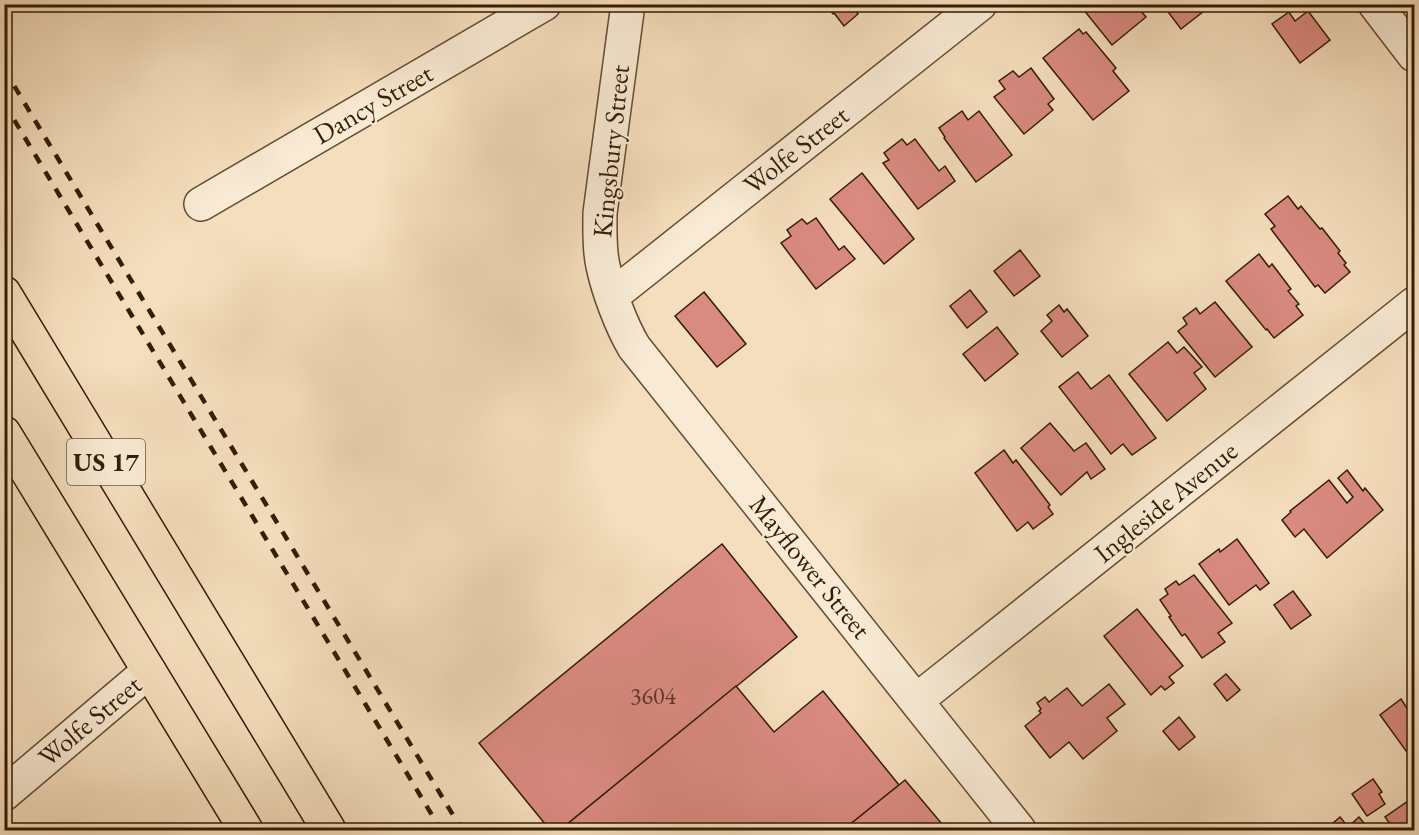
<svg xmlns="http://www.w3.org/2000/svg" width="1419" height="835" viewBox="0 0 1419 835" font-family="'EB Garamond',serif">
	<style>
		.building { fill: #d98a81; stroke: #351c02; stroke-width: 1.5 }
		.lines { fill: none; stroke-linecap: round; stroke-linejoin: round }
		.minor-casing { stroke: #654c31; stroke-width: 36 }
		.highway-casing { stroke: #351c02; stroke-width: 36 }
		.minor { stroke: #f8ead4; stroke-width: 33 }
		.highway { stroke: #f5debd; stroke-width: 33 }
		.rail { stroke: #351c02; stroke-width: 4.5; stroke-dasharray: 10 10; stroke-linecap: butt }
		.labels { text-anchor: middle; stroke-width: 4.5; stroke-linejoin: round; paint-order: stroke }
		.number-label { font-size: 24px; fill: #5e3822 }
		.shield { fill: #f8ead4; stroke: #705a41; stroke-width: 1.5 }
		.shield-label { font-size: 26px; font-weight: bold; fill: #351c02 }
		.street-label { font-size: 27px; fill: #351c02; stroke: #f8ead4 }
	</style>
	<rect width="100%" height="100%" fill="#f5debd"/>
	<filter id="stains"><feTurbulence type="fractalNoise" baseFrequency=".00333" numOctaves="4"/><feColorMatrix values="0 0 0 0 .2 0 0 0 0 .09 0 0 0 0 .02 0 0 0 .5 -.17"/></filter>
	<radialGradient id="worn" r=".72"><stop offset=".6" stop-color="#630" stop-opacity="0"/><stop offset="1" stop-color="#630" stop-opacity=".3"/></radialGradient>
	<g class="building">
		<polygon points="825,4 850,4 858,14 844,26 834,13 833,14"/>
		<polygon points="1079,4 1135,4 1146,17 1112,45"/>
		<polygon points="1162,4 1213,4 1181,29"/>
		<polygon points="1308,11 1330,40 1300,63 1272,24 1289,12 1295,21"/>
		<polygon points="1079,29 1083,34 1086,32 1116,68 1113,71 1129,91 1093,120 1043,58"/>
		<polygon points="1031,68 1054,99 1048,104 1053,110 1024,134 994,97 1005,89 999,81 1013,71 1019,77"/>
		<polygon points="962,111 968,120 979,111 1012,155 976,182 944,138 945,137 939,128"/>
		<polygon points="902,139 907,145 915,139 939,171 945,166 955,181 918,209 883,163 889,160 884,153"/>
		<polygon points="862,173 914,239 884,264 830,199"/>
		<polygon points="1288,196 1298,209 1301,206 1320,229 1322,228 1340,251 1338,253 1346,263 1344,265 1350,272 1325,293 1318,285 1315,287 1271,229 1275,226 1265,214"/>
		<polygon points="816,218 839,250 844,246 855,259 816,289 781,243 791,236 787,230 802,219 807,224"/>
		<polygon points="1020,250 1040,276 1014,296 994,271"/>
		<polygon points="1259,254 1269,267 1272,264 1291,289 1288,291 1299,304 1296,306 1303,315 1274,338 1267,329 1266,330 1226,281"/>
		<polygon points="970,290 987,312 967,328 950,306"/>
		<polygon points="704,292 746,344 717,367 675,316"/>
		<polygon points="1215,302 1252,347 1215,377 1178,331 1187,324 1183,318 1196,308 1200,314"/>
		<polygon points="1059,305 1064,312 1067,309 1088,336 1062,357 1041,331 1052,321 1047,315"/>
		<polygon points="997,327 1018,354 985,381 963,354"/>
		<polygon points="1168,342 1177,353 1184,347 1202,367 1194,373 1206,389 1167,421 1129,374"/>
		<polygon points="1078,372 1091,389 1109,375 1156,438 1132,455 1123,444 1111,454 1059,387"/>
		<polygon points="1050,423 1074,451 1086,443 1105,469 1091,479 1087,472 1061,495 1021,448"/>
		<polygon points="1004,450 1013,463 1016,460 1050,505 1048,507 1053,514 1033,529 1028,522 1017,531 975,473"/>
		<polygon points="1347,470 1363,491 1365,488 1383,510 1327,558 1304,529 1295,537 1282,520 1291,512 1290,511 1329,480 1347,503 1353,497 1338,478"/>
		<polygon points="1237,539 1269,583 1260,590 1256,585 1229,605 1199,564 1219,549 1220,552"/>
		<polygon points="722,544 797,637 560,830 550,830 479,743"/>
		<polygon points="1194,575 1232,623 1218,633 1225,642 1202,658 1185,634 1182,636 1169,617 1171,616 1160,600 1168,594 1165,589 1176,581 1179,585"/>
		<polygon points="1293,591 1311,615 1291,629 1274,605"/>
		<polygon points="1137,609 1183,666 1169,677 1174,683 1165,690 1161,686 1151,695 1104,636"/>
		<polygon points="1226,674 1240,690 1227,701 1214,684"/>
		<polygon points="1109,684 1125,704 1107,718 1117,731 1083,759 1069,742 1050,758 1025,726 1041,713 1039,711 1041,709 1037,703 1045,697 1049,702 1067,688 1082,706"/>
		<polygon points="736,686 774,732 823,691 899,785 843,830 560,830"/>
		<polygon points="1401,699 1408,710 1414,705 1414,751 1409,755 1380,715"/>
		<polygon points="1179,717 1195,737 1179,750 1163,731"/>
		<polygon points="1373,779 1382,792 1379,794 1385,804 1367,816 1352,794"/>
		<polygon points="905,780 947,830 843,830 899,785"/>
		<polygon points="1414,797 1414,830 1390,830 1393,828 1385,817"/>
		<polygon points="1340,817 1348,827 1359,817 1368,828 1370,826 1374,830 1325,830"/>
	</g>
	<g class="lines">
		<defs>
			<g id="minor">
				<path d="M628 4 600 213C600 231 599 249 603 266 608 290 621 325 634 347L1019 830"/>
				<polyline points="1375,4 1414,55"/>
				<polyline points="201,204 544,4"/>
				<polyline points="612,296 980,4"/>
				<polyline points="917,700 1414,304"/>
				<polyline points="4,794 149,671"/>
			</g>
			<g id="highway">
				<polyline points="4,293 329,830"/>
				<polyline points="4,433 246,830"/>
			</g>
		</defs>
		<use href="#minor" class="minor-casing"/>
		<use href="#highway" class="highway-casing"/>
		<use href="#minor" class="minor"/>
		<use href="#highway" class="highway"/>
		<g class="rail">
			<polyline points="4,69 462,830"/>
			<polyline points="4,103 441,830"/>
		</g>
	</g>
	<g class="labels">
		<g class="number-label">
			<text x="653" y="704">3604</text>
		</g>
		<rect class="shield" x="67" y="439" width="78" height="46" rx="4.5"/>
		<g class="shield-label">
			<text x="106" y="471">US 17</text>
		</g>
		<g class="street-label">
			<text transform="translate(373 104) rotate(-30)" y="9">Dancy Street</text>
			<text transform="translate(796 150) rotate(-38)" y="9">Wolfe Street</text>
			<text transform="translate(611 151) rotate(-84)" y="9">Kingsbury Street</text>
			<text transform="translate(1166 502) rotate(-39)" y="9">Ingleside Avenue</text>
			<text transform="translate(810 567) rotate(51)" y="9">Mayflower Street</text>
			<text transform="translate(90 721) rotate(-40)" y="9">Wolfe Street</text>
		</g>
	</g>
	<rect width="1419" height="835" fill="none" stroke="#f5debd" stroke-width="24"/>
	<rect x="6" y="6" width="1407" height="823" fill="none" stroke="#351c02" stroke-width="3"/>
	<rect x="12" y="12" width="1395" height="811" fill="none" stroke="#351c02" stroke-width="1.5"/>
	<rect width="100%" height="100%" filter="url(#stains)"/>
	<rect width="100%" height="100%" fill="url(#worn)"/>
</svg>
